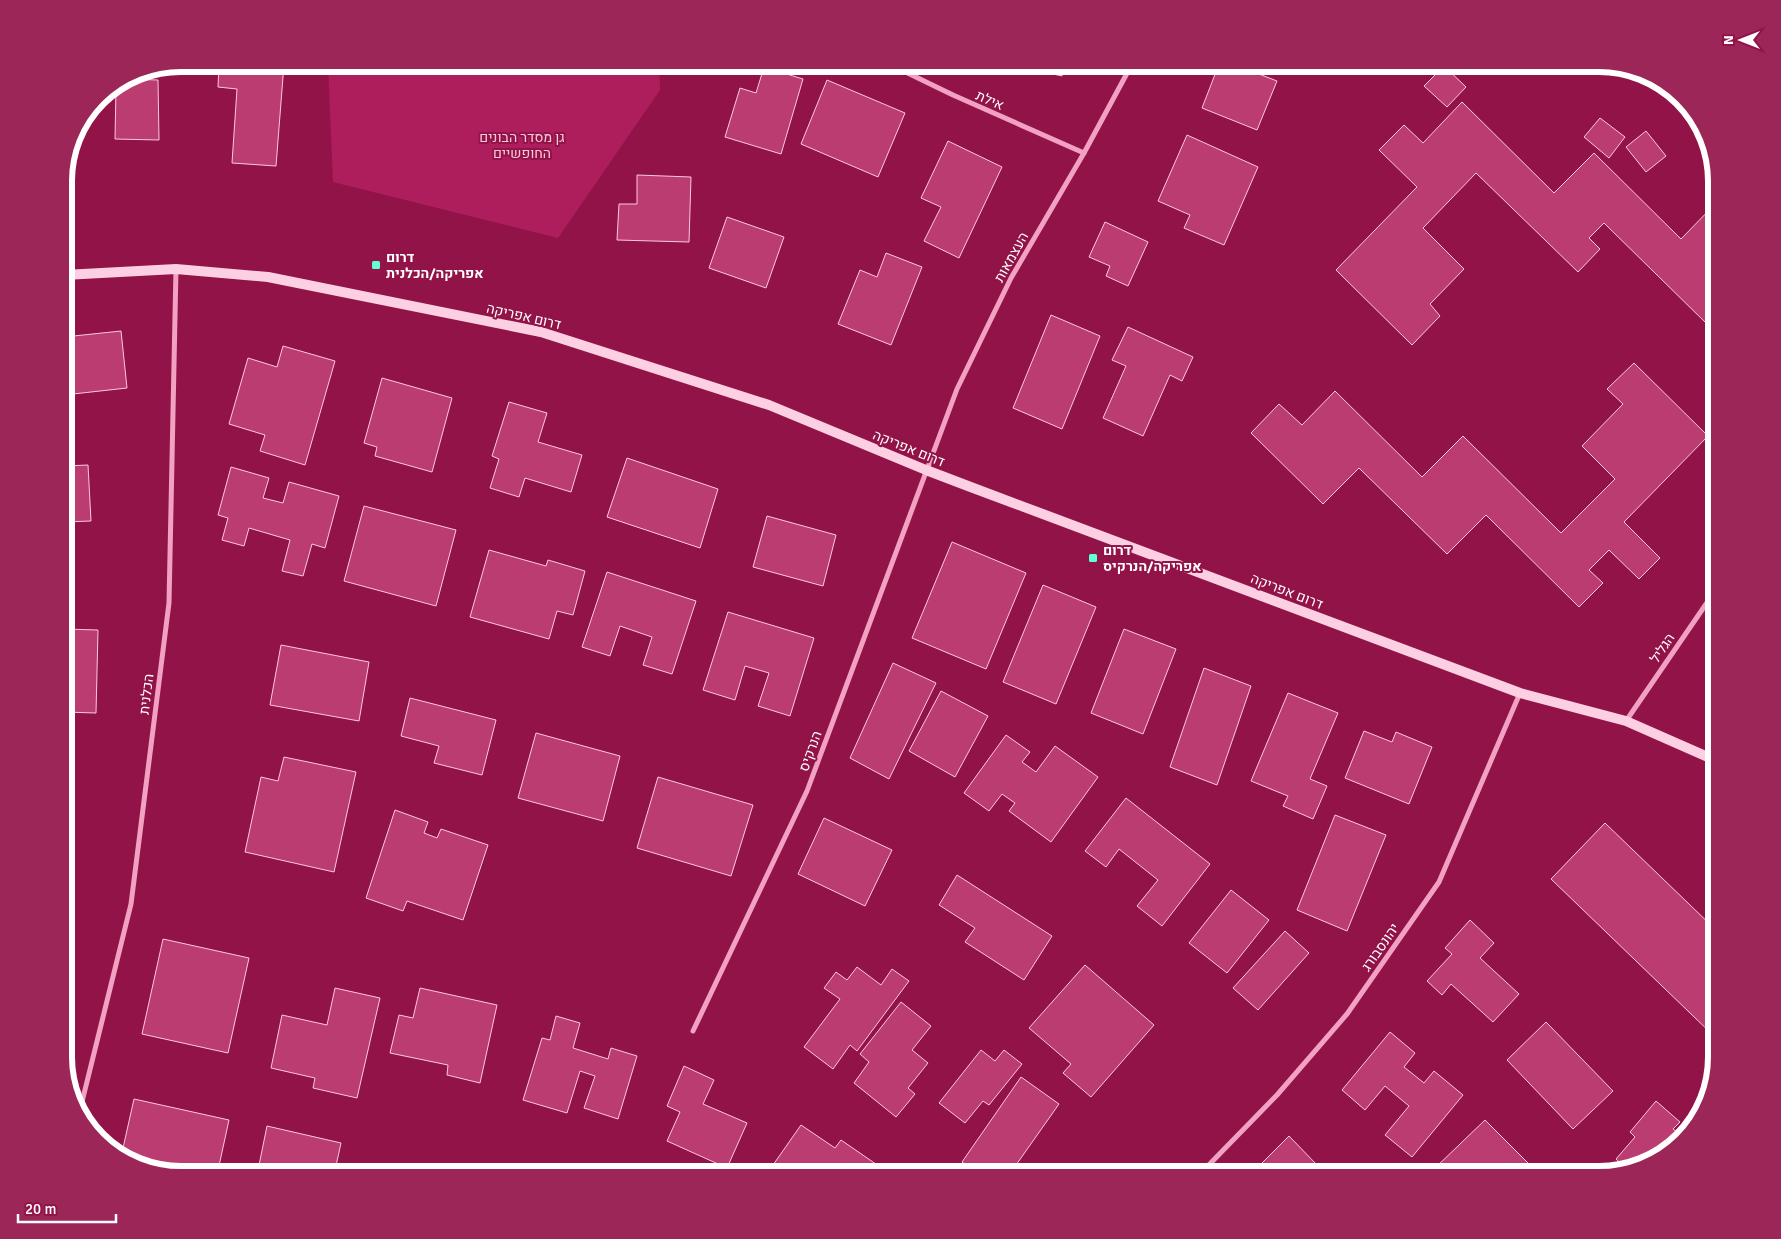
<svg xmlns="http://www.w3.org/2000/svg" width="1781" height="1239" viewBox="0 0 1781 1239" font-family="Signika,Heebo,sans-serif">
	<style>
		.green { fill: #af1e5c }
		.building { fill: #bb3c71; stroke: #fdc8de }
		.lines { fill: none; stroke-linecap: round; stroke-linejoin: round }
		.street { stroke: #f2a1c3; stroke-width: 5 }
		.secondary { stroke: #fccfe2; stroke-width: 10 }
		.poi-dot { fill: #61ffd5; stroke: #921348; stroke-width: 2 }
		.labels { text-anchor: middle; stroke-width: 4; stroke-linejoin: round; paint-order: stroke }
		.street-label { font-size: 14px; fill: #fff; stroke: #921348 }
		.park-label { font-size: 14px; fill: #fdc8de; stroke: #921348 }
		.poi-label { font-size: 14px; font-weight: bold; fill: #fff; stroke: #921348; text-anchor: start }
		.rim { fill: none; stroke: #fff; stroke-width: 6 }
	</style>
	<rect width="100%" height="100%" fill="#921348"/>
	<polygon class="green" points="328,64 659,64 660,90 558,238 333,182"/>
	<g class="building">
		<polygon points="219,64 284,64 276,166 232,163 237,89 218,87"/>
		<polygon points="1027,64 1065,64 1062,76 1026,68"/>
		<polygon points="1219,64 1233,64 1277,81 1257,130 1202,108"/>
		<polygon points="1444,66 1466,87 1447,107 1424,86"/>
		<polygon points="764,67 803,79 781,154 725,137 740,88 756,93"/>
		<polygon points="127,79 158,80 159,140 115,139 116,87"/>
		<polygon points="827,80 905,113 878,177 801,144"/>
		<polygon points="1462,102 1554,193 1594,153 1681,239 1717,202 1717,315 1708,325 1604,223 1589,238 1600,249 1578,272 1476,173 1423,228 1464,269 1430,304 1440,316 1412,345 1336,270 1417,187 1379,150 1404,125 1423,143"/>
		<polygon points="1600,118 1625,137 1609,158 1584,137"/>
		<polygon points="1646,131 1666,156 1646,172 1626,147"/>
		<polygon points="1187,135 1258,167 1224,245 1184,228 1190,215 1158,201"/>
		<polygon points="948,141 1002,167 959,258 924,241 941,207 921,198"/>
		<polygon points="637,175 691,177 689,242 617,240 619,204 637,204"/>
		<polygon points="727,217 784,237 766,288 709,268"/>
		<polygon points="1105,222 1148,242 1128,286 1106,276 1110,266 1089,257"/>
		<polygon points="886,253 922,267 891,345 838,324 860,270 877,277"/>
		<polygon points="1051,315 1100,336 1062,429 1013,408"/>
		<polygon points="1128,327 1193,357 1182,381 1170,375 1143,436 1103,418 1126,366 1112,360"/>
		<polygon points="121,331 127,388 64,395 64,337"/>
		<polygon points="283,346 335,361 305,465 260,451 265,435 229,424 248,358 277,367"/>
		<polygon points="1634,363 1708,436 1624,522 1660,558 1639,579 1609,550 1589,570 1603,583 1579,607 1486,515 1447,554 1359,468 1323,504 1251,433 1279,404 1302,425 1335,391 1422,477 1463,436 1561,533 1615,479 1582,446 1623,404 1607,389"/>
		<polygon points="382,378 452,398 432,472 375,456 377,447 364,443"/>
		<polygon points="509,402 547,413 538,442 582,455 571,492 525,478 519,497 490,488 499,459 492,456"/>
		<polygon points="627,458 718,489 700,548 607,517"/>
		<polygon points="88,465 91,521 64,522 64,466"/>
		<polygon points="231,467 269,478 263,498 283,503 289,482 339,496 325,548 312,544 303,576 282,571 290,540 249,528 244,546 222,540 228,518 218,515"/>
		<polygon points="364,506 456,530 436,606 344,581"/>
		<polygon points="767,516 836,535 823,586 753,567"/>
		<polygon points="952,542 1026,573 986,669 912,638"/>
		<polygon points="489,550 546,566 548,560 585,571 573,615 557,611 549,639 470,617"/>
		<polygon points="607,572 696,601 672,674 643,665 652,637 620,626 610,656 582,647"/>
		<polygon points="1043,585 1096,607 1056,704 1003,682"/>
		<polygon points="728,612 814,638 790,716 758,706 769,673 745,666 735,700 703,690"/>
		<polygon points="64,629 98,630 96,713 64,712"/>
		<polygon points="1124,629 1176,649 1143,734 1091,713"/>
		<polygon points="281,645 369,662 359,721 270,705"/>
		<polygon points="893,663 936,683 889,779 850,758"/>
		<polygon points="1204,668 1251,686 1217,785 1170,767"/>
		<polygon points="941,691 988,716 955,777 909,751"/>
		<polygon points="1288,693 1338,713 1310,779 1327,786 1313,819 1283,806 1288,796 1251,781"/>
		<polygon points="410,698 496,720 482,775 434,763 439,746 401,736"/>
		<polygon points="1364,731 1392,742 1396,732 1432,747 1409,804 1345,778"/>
		<polygon points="536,733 620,756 603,821 518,798"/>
		<polygon points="1006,735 1030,752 1022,762 1036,772 1055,746 1098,777 1051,842 1009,811 1015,803 1002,794 989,811 964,793"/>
		<polygon points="284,757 356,772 334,872 245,852 261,777 278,781"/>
		<polygon points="64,763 71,764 65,864 64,864"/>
		<polygon points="658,777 753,805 731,876 637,848"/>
		<polygon points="1126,798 1210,864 1162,926 1137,906 1158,880 1119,849 1106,867 1085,851"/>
		<polygon points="395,810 428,822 424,833 437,838 441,829 488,845 463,920 407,901 403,911 366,898"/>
		<polygon points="1335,815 1386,835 1347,931 1297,910"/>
		<polygon points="824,818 892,850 865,906 798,874"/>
		<polygon points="1605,823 1717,931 1717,1039 1551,879"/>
		<polygon points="957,875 1052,936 1024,980 965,942 975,928 939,905"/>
		<polygon points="1231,890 1269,920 1227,973 1189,943"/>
		<polygon points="1470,920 1494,943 1480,958 1519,994 1493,1022 1451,984 1442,995 1427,981 1452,954 1445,948"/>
		<polygon points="1285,931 1309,953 1258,1010 1233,988"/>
		<polygon points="163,939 249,958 228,1053 142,1034"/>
		<polygon points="1085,965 1154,1025 1091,1097 1063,1073 1071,1064 1029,1028"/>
		<polygon points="857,967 881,985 892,969 909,981 857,1051 850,1045 833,1069 804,1047 840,999 824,988 836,972 847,980"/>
		<polygon points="335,988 380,998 357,1098 313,1088 315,1078 271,1068 282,1015 327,1025"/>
		<polygon points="420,988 497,1005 480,1083 447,1075 448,1065 390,1053 399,1015 413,1018"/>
		<polygon points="901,1002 931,1026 912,1050 928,1063 908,1088 915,1094 896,1117 854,1083 869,1062 860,1054"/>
		<polygon points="556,1016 580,1023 573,1048 608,1059 611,1048 637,1056 618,1119 584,1108 595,1076 580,1071 567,1113 523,1100 542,1038 550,1040"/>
		<polygon points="1546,1022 1613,1091 1573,1129 1507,1060"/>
		<polygon points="1390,1032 1415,1053 1404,1067 1424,1083 1434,1071 1463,1095 1412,1157 1385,1135 1409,1106 1385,1086 1365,1110 1342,1090"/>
		<polygon points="981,1050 995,1061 1004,1050 1022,1064 989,1105 983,1101 965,1123 939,1103"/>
		<polygon points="684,1066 714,1080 703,1104 747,1123 727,1168 667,1141 680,1112 667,1106"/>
		<polygon points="1021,1077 1059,1104 1009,1175 981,1175 962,1162"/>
		<polygon points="134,1099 229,1120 217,1175 182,1175 121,1157"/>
		<polygon points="1656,1101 1680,1122 1673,1129 1682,1136 1652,1163 1627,1169 1616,1159 1635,1137 1630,1132"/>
		<polygon points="1485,1120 1540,1175 1440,1175 1434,1169"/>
		<polygon points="801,1125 835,1148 841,1140 886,1171 883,1175 766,1175"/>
		<polygon points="267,1126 341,1143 334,1175 257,1175"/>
		<polygon points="1289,1136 1318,1166 1309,1175 1250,1175"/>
		<polygon points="395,1170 419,1175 394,1175"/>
	</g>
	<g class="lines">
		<g class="street">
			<polyline points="889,64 953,95 1084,153"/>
			<polyline points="1626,721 1717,588"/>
			<polyline points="693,1031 807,791 957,389 1011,278 1084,153 1132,64"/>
			<polyline points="79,1114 131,904 169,603 176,269"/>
			<polyline points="1199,1175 1277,1095 1347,1014 1439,882 1520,693"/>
		</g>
		<polyline class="secondary" points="64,275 176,269 268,277 541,332 769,405 926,470 968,486 1520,693 1626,721 1717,761"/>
	</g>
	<g class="poi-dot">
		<rect x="371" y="260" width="10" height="10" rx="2.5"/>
		<rect x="1088" y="553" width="10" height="10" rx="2.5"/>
	</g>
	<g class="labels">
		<g class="street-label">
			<text transform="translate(990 100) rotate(24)" y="5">אילת</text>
			<text transform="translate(1011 257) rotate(-61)" y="5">העצמאות</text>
			<text transform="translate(524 316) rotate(13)" y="5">דרום אפריקה</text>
			<text transform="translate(909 448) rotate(22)" y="5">דרום אפריקה</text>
			<text transform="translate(1287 591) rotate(21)" y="5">דרום אפריקה</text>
			<text transform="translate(1662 648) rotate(-56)" y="5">הגליל</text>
			<text transform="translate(146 694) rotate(-83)" y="5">הכלנית</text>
			<text transform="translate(810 751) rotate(-70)" y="5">הנרקיס</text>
			<text transform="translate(1380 947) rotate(-55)" y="5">יהונסבורג</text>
		</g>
		<g class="park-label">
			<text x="522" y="142">גן מסדר הבונים<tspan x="522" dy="16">החופשיים</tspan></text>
		</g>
		<g class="poi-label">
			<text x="386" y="262">דרום<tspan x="386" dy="16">אפריקה/הכלנית</tspan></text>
			<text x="1103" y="555">דרום<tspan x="1103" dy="16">אפריקה/הנרקיס</tspan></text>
		</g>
	</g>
	<path d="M0 0H1781V1239H0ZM181 72H1599A109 109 0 0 1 1708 181V1057A109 109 0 0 1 1599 1166H181A109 109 0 0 1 72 1057V181A109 109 0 0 1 181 72Z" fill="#9b2657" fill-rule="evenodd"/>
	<path class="rim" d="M181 72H1599A109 109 0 0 1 1708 181V1057A109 109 0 0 1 1599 1166H181A109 109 0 0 1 72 1057V181A109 109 0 0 1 181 72Z"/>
	<g transform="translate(1741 40) rotate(270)" stroke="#921348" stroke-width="4" paint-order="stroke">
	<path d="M0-4L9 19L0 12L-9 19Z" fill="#ffffff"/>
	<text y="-8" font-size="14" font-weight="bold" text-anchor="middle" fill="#ffffff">N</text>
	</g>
	<path d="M18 1214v8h98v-8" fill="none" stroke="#ffffff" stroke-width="2.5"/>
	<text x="25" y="1214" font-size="15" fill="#ffffff" stroke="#921348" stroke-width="4" paint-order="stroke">20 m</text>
</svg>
